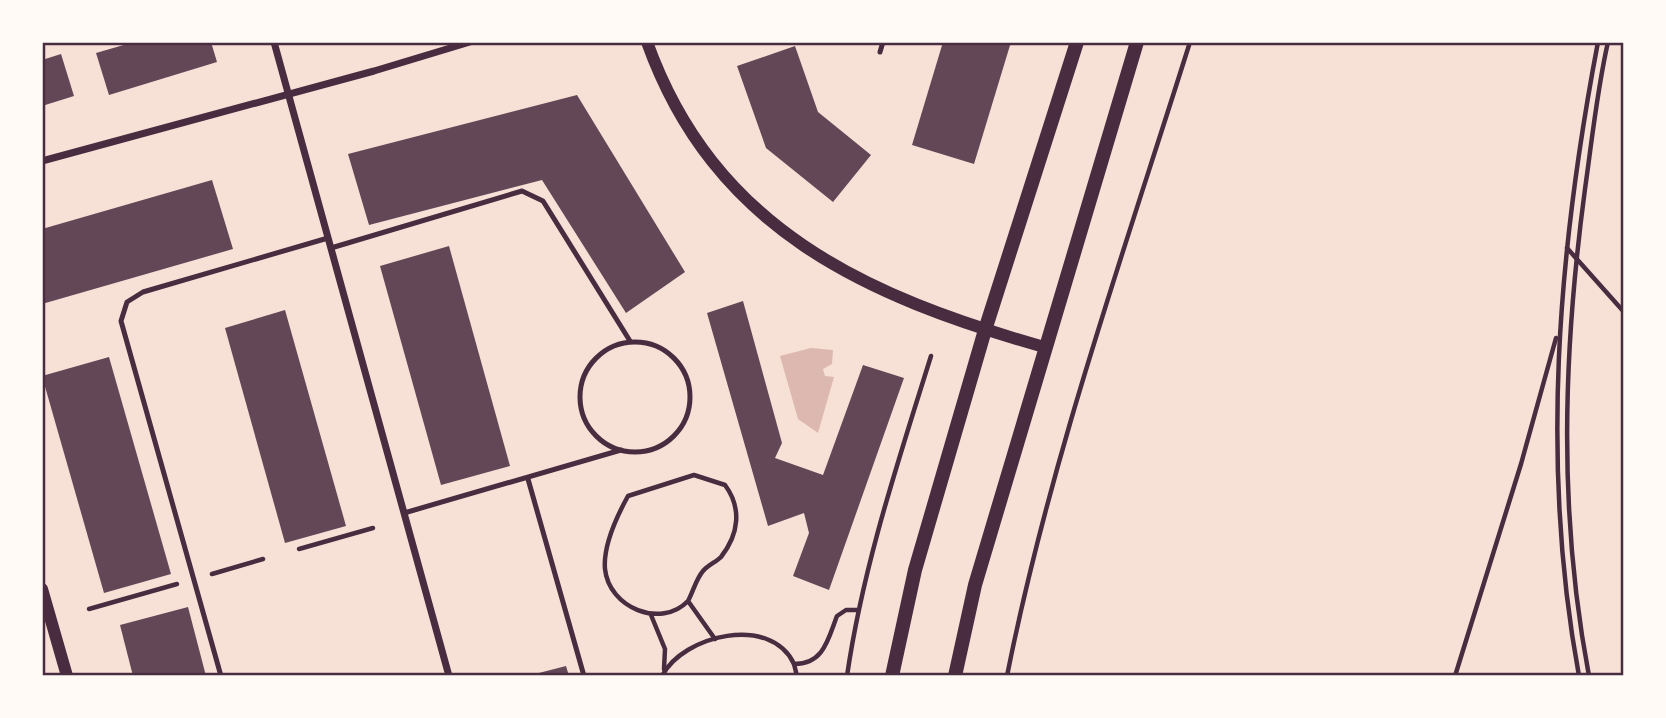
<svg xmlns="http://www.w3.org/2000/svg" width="1666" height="718" viewBox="0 0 1666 718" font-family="'IBM Plex Sans',sans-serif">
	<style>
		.water { fill: #dcb8b0 }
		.building { fill: #644757 }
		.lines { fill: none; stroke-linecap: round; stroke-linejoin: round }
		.path { stroke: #4a2c40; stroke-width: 4.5 }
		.service { stroke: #4a2c40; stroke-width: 5 }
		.minor { stroke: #4a2c40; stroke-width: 7 }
		.tertiary { stroke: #4a2c40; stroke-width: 12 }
		.secondary { stroke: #4a2c40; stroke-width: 14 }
		.neatline { fill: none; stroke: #4a2c40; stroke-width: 2.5 }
	</style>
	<rect width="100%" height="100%" fill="#f7e1d7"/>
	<polygon class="water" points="811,348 833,350 832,364 823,369 825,376 834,377 818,433 798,419 780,356"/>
	<g class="building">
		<polygon points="134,42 211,42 217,62 109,95 96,53"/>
		<polygon points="943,42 1011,42 974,164 912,145"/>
		<polygon points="795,46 818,112 871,155 833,202 766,148 737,66"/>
		<polygon points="61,54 74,96 42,106 42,60"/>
		<polygon points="577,95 685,272 626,313 542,180 369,225 348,154"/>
		<polygon points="212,180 233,249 42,304 42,229"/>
		<polygon points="449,246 510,466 441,485 380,266"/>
		<polygon points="743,301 782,443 775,458 823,475 863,365 904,378 829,590 793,576 809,533 804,513 768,526 707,313"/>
		<polygon points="285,310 346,526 285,543 225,328"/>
		<polygon points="109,357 171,574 104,593 42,376"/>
		<polygon points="188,607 206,676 133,676 120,625"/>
		<polygon points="566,666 569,676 531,676 531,675"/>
	</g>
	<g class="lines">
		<g class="path">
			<polyline points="1567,248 1624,312"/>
			<polyline points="299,549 373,528"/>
			<polyline points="212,574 263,559"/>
			<path d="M688 601C661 629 609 608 605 569 603 546 617 516 628 496L694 475 725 485C742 508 739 534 721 557 716 562 708 565 703 571 696 579 693 592 688 601L715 639"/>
			<polyline points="89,609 177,584"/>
			<polyline points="651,615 665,649 664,669"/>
			<polyline points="794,664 797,676"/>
			<path d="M662 676C683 635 771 614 794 664 824 664 828 639 837 616L846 610H857"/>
			<path d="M847 676C863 566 898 462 931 356"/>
			<path d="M1007 676C1050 460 1124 252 1190 42"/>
			<polyline points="1455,676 1521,464 1556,338"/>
			<path d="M1579 676C1540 465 1558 252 1598 42"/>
			<path d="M1589 676C1558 513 1563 353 1585 189 1592 140 1597 90 1608 42"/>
		</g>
		<g class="service">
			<polyline points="880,52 883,42"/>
			<polyline points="331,248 522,191 543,201 630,341"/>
			<circle cx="635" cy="397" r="55"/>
			<polyline points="528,479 584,676"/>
			<polyline points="404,513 621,450"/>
			<polyline points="221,676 121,321 127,302 143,292 328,238"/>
		</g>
		<g class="minor">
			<polyline points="274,42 449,676"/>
			<polyline points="42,161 374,71 470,42"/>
		</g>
		<g class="tertiary">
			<path d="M647 42C714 229 865 296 1044 347"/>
			<polyline points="42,589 67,676"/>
		</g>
		<g class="secondary">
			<polyline points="892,676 915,570 985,330 1077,42"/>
			<polyline points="955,676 975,585 1137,42"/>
		</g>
	</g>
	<rect width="1666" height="718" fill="none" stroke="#fffaf5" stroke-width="88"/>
	<rect x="44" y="44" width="1578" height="630" class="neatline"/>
</svg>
